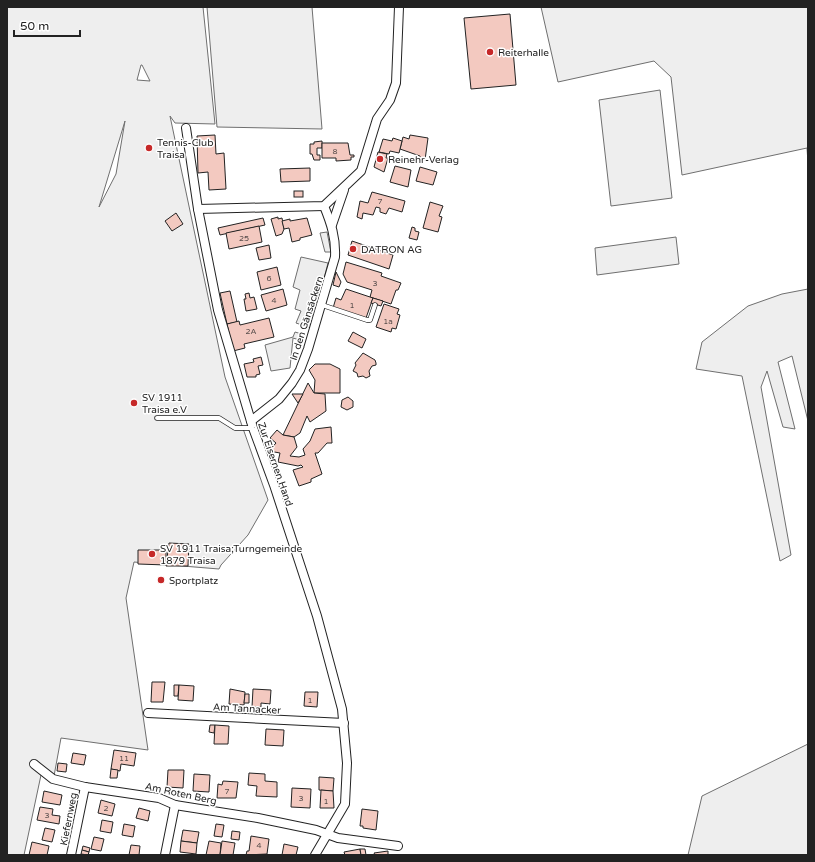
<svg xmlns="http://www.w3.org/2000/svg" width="815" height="862" viewBox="0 0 815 862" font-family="'Varela Round',sans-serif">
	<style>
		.green { fill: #eee; stroke: #6f6f6f; fill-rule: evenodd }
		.parking { fill: #ededed; stroke: #6f6f6f }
		.building { fill: #f3c9c0; stroke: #222 }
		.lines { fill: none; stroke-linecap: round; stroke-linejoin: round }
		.service-casing { stroke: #222; stroke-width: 5.5 }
		.minor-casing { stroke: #222; stroke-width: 10 }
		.service { stroke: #fff; stroke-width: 4 }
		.minor { stroke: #fff; stroke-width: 8 }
		.poi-dot { fill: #c62828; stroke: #fff; stroke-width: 1.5 }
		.labels { text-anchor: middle; stroke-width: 3; stroke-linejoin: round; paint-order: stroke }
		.number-label { font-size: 8px; fill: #564c4a }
		.poi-label { font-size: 10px; fill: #222; stroke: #fff; text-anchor: start }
		.street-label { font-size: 10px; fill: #222; stroke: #fff }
	</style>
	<rect width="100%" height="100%" fill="#fff"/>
	<g class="green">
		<path d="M7 7H203L215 124 175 123 170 116 225 377 268 500 248 535 221 565 219 569 134 562 126 598 148 750 61 738 54 776 41 775 24 855H7ZM141 65H142L150 81 137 80ZM125 121 116 174 99 207Z"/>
		<polygon points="207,7 312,7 322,129 217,127"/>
		<polygon points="541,7 808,7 808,163 807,148 682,175 671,77 654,61 558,82"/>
		<polygon points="660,90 672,198 611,206 599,100"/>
		<polygon points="676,237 679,264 597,275 595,248"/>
		<polygon points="808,289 808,421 792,356 778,362 795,429 783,427 767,371 761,387 791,555 780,561 742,376 696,369 702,342 748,306 782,294"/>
		<polygon points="808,744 808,855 688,855 702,796"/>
	</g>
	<g class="parking">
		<polygon points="327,232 331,252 325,252 320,233"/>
		<polygon points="301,257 328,263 311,328 296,323 301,311 295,309 300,290 293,287"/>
		<polygon points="295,332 305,335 303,341 293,338 290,368 271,371 265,345 293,337"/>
	</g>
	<g class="building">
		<polygon points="510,14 516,85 471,89 464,18"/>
		<polygon points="215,135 216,154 224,153 226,189 209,190 208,172 198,173 197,136"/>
		<polygon points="410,135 428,138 425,160 420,159 420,156 400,149 403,137 409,139"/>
		<polygon points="393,138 402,141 399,153 390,151 389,154 379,152 383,139 392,141"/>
		<polygon points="322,141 322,148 317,148 317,155 320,155 320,160 314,160 312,154 310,154 310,144 314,144 314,142"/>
		<polygon points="322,143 348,143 350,155 354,155 354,157 351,157 351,160 336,161 336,158 322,158"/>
		<polygon points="378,152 387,154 386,158 388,158 384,172 374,167"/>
		<polygon points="395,166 411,170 408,187 390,182"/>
		<polygon points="420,167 437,172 433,185 416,181"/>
		<polygon points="310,168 310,181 281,182 280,169"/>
		<rect x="294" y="191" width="9" height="6"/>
		<polygon points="372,192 405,201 402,212 389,208 386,214 380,212 380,208 376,207 373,215 363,213 362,219 357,217 360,201 368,203"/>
		<polygon points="430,202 443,206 439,216 442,217 438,232 423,228"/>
		<polygon points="176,213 183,224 172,231 165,221"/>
		<polygon points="278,217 278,219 282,218 284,229 282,234 276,236 271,219"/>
		<polygon points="263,218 265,225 220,235 218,228"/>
		<polygon points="307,218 312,235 300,238 300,240 292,242 289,228 284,229 282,221 290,219 290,221"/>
		<polygon points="259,226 262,242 229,249 226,233"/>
		<polygon points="412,227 415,228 415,231 419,232 417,240 409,238"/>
		<polygon points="352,241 393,255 389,269 348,255"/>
		<polygon points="269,245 271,258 259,260 256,248"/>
		<polygon points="346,262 382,273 381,276 401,283 398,290 396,290 391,304 370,297 372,290 347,282 343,274"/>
		<polygon points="277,267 281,285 261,290 257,272"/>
		<polygon points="336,272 341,282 339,287 333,285"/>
		<polygon points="283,289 287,305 266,311 261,295"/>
		<polygon points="346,289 373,298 366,318 333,308 336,298 341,300"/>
		<polygon points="230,291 237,322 227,324 220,293"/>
		<polygon points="249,293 250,298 254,297 257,309 246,311 244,299 246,299 245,294"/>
		<polygon points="373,298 383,301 381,306 371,303"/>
		<polygon points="384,304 399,309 397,314 400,315 396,329 392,328 391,332 376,327"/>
		<polygon points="269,318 274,337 244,344 245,348 233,351 227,324 239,321 240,325"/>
		<polygon points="353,332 366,339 362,348 348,341"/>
		<polygon points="363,353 375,360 376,363 376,365 372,366 369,371 370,376 366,378 363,376 358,377 357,373 353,371 356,365 355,363"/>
		<polygon points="261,357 263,365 258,366 260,374 256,375 256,377 247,377 244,364 254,362 253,359"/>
		<polygon points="315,364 330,364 340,369 340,393 314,393 315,380 309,370"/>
		<polygon points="308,383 314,393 325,394 326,411 310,422 307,416 300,433 294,437 283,435"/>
		<polygon points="292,394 303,394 298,403"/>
		<polygon points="348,397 353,401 353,407 347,410 341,407 342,400"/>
		<polygon points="331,427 332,443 327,443 318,453 315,453 322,474 311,479 311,482 299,486 293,470 303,467 301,465 298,466 278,462 280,453 269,451 276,443 270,438 277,430 283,435 294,437 297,447 290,456 299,457 305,455 303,449 310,441 315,429"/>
		<polygon points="169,543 189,544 188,566 166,566"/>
		<polygon points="138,550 166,550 166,565 138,564"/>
		<polygon points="152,682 165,682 163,702 151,702"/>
		<polygon points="174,685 179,685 178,696 174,696"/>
		<polygon points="179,685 194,686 193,701 178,700"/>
		<polygon points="230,689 245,692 244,705 229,704"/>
		<polygon points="253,689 271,690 270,704 261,703 261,707 252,707"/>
		<polygon points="305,692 318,692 317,707 304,706"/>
		<polygon points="245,694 249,694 249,703 244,703"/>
		<polygon points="210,725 215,725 214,733 209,732"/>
		<polygon points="215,725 229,726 228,744 214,744"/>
		<polygon points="266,729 284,730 283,746 265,745"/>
		<polygon points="114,750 136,753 134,766 121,764 120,771 111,769"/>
		<polygon points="73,753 86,755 84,765 71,763"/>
		<polygon points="58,763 67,764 66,772 57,771"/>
		<polygon points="111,769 118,770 117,778 110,778"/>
		<polygon points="168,770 184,770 183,788 167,787"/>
		<polygon points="249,773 265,774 265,781 277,782 277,797 256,796 257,786 248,785"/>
		<polygon points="194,774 210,775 209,792 193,791"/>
		<polygon points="319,777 334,778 333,791 319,790"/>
		<polygon points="223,781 238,782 236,798 217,798 218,784 222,785"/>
		<polygon points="292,788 311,789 310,808 291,807"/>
		<polygon points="321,790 333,791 334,808 320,808"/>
		<polygon points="44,791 62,795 60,805 42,802"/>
		<polygon points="101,800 115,804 112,816 98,813"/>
		<polygon points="40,807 53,809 52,815 60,816 59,824 37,820"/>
		<polygon points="139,808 150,811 148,821 136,818"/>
		<polygon points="362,809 378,811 376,830 363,828 363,826 360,826"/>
		<polygon points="102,820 113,822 111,833 100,831"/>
		<polygon points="124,824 135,826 133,837 122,835"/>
		<polygon points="216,824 224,825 222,837 214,836"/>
		<polygon points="45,828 55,830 52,842 42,840"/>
		<polygon points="183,830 199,832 197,843 181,841"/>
		<polygon points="232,831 240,832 239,840 231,839"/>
		<polygon points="251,836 269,839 267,854 246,855 247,851 249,851"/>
		<polygon points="94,837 104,839 101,851 91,849"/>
		<polygon points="181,841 197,843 196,854 180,852"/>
		<polygon points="209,841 221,843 220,855 206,855"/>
		<polygon points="222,841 235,843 233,855 220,855"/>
		<polygon points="32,842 49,846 47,855 29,855"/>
		<polygon points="284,844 298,847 296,855 282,855"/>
		<polygon points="131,845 140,846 139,855 129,855"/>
		<polygon points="83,846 90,848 89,852 82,850"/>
		<polygon points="360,849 361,855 345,855 344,852"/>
		<polygon points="360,849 365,849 366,855 361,855"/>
		<polygon points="82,850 89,852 88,855 81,854"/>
		<polygon points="388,851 388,855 375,855 374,853"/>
	</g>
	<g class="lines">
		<defs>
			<g id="service">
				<polyline points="322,305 367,320 370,320 375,305"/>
				<polyline points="157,418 219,418 235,428 252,428"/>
			</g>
			<g id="minor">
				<polyline points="186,128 198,209 218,310 253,428 274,485 317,616 342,709 347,763 345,804 315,855"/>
				<polyline points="198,209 324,206 361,171 377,119 390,100 396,83 399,7"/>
				<polyline points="332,225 344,190"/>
				<path d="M251 421 279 399 292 383 300 370 308 349 335 257C336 238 331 223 324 206"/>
				<polyline points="148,713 344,723"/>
				<polyline points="34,764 53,779 85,787 159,798 175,805 258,818 316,830 338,838 398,846"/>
				<polyline points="71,855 85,787"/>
				<polyline points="165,855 175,805"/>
			</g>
		</defs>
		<use href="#service" class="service-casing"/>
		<use href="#minor" class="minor-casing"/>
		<use href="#service" class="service"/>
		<use href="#minor" class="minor"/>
	</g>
	<g class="poi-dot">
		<circle cx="490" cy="52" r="4"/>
		<circle cx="149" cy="148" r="4"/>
		<circle cx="380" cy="159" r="4"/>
		<circle cx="353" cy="249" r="4"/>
		<circle cx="134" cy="403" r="4"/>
		<circle cx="152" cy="554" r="4"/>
		<circle cx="161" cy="580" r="4"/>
	</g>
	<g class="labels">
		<g class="number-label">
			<text x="335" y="154">8</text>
			<text x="380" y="204">7</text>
			<text x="244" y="241">25</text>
			<text x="269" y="281">6</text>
			<text x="375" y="286">3</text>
			<text x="274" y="303">4</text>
			<text x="352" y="308">1</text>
			<text x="388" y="324">1a</text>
			<text x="251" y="334">2A</text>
			<text x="310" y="703">1</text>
			<text x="124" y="761">11</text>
			<text x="227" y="794">7</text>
			<text x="301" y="801">3</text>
			<text x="326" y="804">1</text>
			<text x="106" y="811">2</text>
			<text x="47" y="818">3</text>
			<text x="259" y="848">4</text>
		</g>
		<g class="poi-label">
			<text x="498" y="56">Reiterhalle</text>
			<text x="157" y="146">Tennis-Club<tspan x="157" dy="12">Traisa</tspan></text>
			<text x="388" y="163">Reinehr-Verlag</text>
			<text x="361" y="253">DATRON AG</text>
			<text x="142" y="401">SV 1911<tspan x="142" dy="12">Traisa e.V</tspan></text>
			<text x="160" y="552">SV 1911 Traisa;Turngemeinde<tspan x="160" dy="12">1879 Traisa</tspan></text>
			<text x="169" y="584">Sportplatz</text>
		</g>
		<g class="street-label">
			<text transform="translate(306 318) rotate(-72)" y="4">In den Gänsäckern</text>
			<text transform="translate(276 464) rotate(71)" y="4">Zur Eisernen Hand</text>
			<text transform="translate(247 708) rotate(3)" y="4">Am Tannacker</text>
			<text transform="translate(181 793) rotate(12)" y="4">Am Roten Berg</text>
			<text transform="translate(68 819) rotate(-79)" y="4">Kiefernweg</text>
		</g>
	</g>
	<rect width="815" height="862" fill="none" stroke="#222222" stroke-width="16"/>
	<path d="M14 30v6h66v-6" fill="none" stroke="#222222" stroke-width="2"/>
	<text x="20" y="30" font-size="12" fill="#222222" stroke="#ffffff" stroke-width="3" paint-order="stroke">50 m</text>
</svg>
